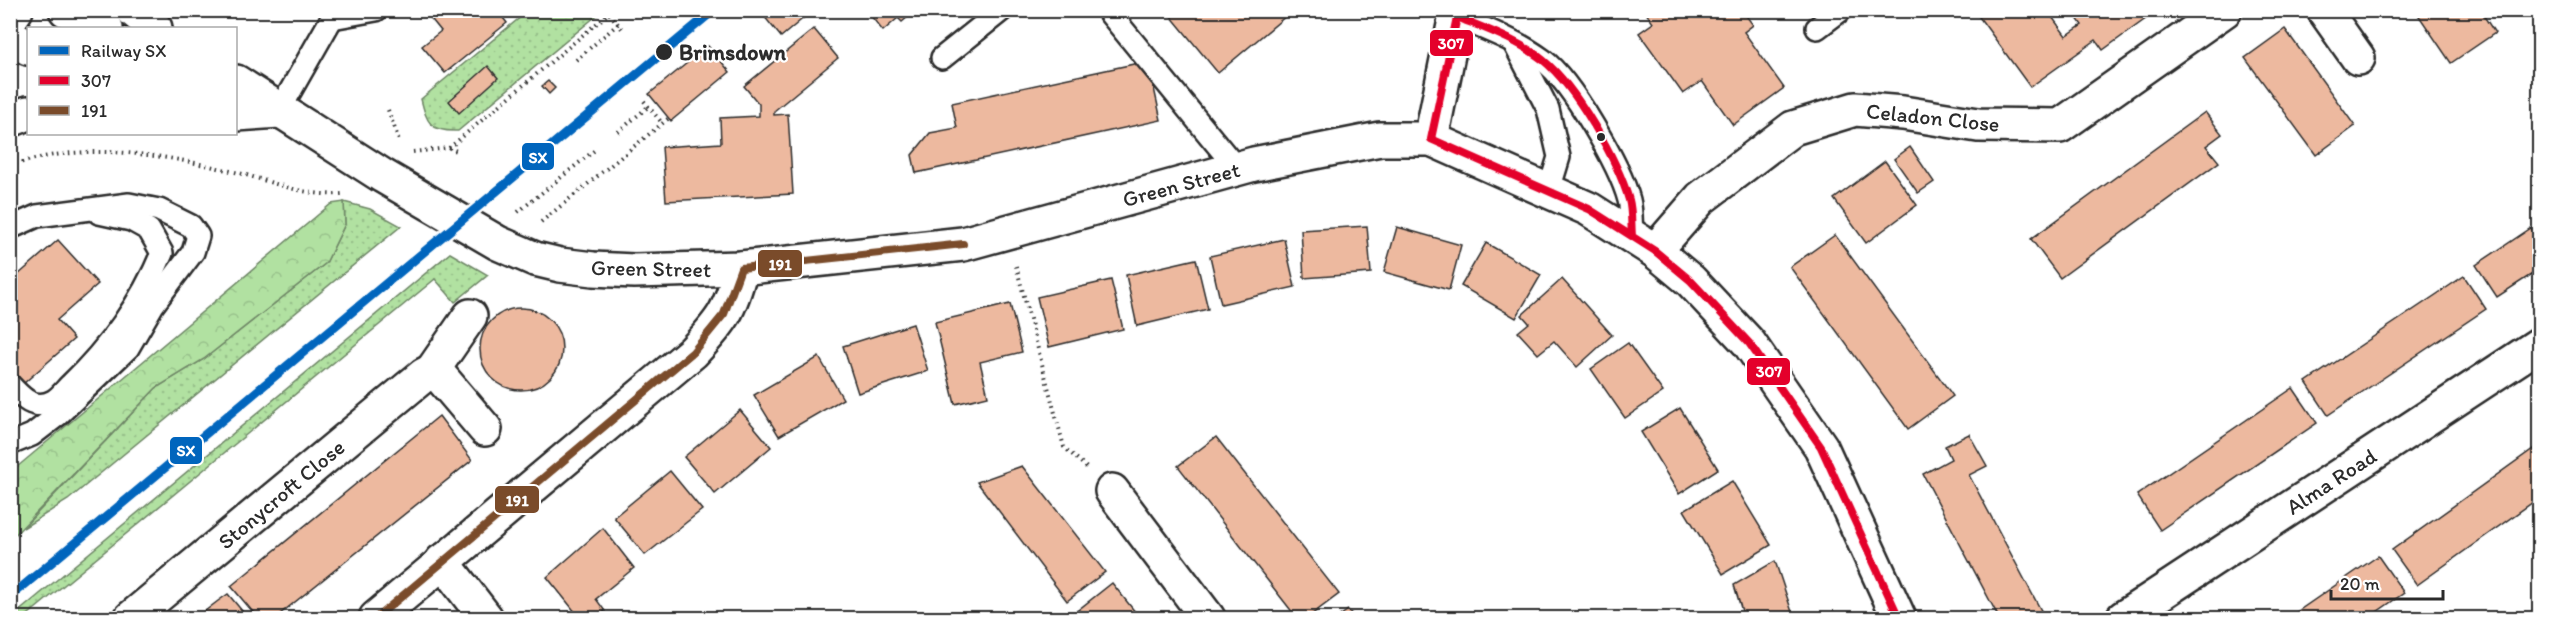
<svg xmlns="http://www.w3.org/2000/svg" width="2550" height="629" viewBox="0 0 2550 629" font-family="Itim,sans-serif">
	<style>
		.grass { fill: url(#grass-dots); stroke: #6e8666; stroke-width: 1.5 }
		.forest { fill: url(#forest-crowns); stroke: #6e8666; stroke-width: 1.5 }
		.building { fill: #edb99f; stroke: #2b2b2b; stroke-width: 1.5 }
		.lines { fill: none; stroke-linecap: round; stroke-linejoin: round }
		.service-casing { stroke: #2b2b2b; stroke-width: 26 }
		.minor-casing { stroke: #2b2b2b; stroke-width: 38 }
		.tertiary-casing { stroke: #2b2b2b; stroke-width: 38 }
		.primary-casing { stroke: #2b2b2b; stroke-width: 38 }
		.path { stroke: #2b2b2b; stroke-width: 4; stroke-dasharray: 1.5 4.5; stroke-linecap: butt }
		.service { stroke: #fff; stroke-width: 21 }
		.minor { stroke: #fff; stroke-width: 33 }
		.tertiary { stroke: #fff; stroke-width: 33 }
		.primary { stroke: #fff; stroke-width: 33 }
		.bus-1-casing { stroke: #fff; stroke-width: 12 }
		.bus-2-casing { stroke: #fff; stroke-width: 12 }
		.bus-1 { stroke: #e4002b; stroke-width: 8 }
		.bus-2 { stroke: #7a4b2a; stroke-width: 8 }
		.rail-1-casing { stroke: #fff; stroke-width: 14 }
		.rail-1 { stroke: #0065bd; stroke-width: 9 }
		.stop-dot { fill: #2b2b2b; stroke: #fff; stroke-width: 2 }
		.labels { text-anchor: middle; stroke-width: 4.5; stroke-linejoin: round; paint-order: stroke }
		.stop-label { font-size: 22px; font-weight: bold; fill: #2b2b2b; stroke: #fff; text-anchor: start }
		.street-label { font-size: 22px; fill: #2b2b2b; stroke: #fff }
		.line-badge { stroke: #fff; stroke-width: 2 }
		.badge-label { font-size: 16px; text-anchor: middle; font-weight: bold; fill: #fff }
	</style>
	<defs>
		<pattern id="grass-dots" width="8" height="8" patternUnits="userSpaceOnUse" patternTransform="scale(1.5)"><rect width="8" height="8" fill="#b1e1a1"/><path d="M2 2h.1M6 6h.1" fill="none" stroke="#98c18b" stroke-width="1.8" stroke-linecap="round"/></pattern>
		<pattern id="forest-crowns" width="20" height="18" patternUnits="userSpaceOnUse" patternTransform="scale(1.5)"><rect width="20" height="18" fill="#b1e1a1"/><path d="M2 6a3 3 0 1 1 6 0M12 15a3 3 0 1 1 6 0" fill="none" stroke="#98c18b"/></pattern>
	</defs>
	<rect width="100%" height="100%" fill="#fff"/>
	<filter id="ink" filterUnits="userSpaceOnUse"><feTurbulence type="fractalNoise" baseFrequency=".0167" numOctaves="2"/><feDisplacementMap in="SourceGraphic" scale="12" xChannelSelector="R" yChannelSelector="G"/><feConvolveMatrix kernelMatrix="1 2 1 2 8 2 1 2 1" color-interpolation-filters="sRGB"/></filter>
	<g filter="url(#ink)">
		<g class="grass">
			<path d="M528 11H602L458 131C430 132 427 123 421 99Z"/>
			<polygon points="344,202 370,209 401,226 68,500 23,528 156,388 204,359 326,263 345,224"/>
			<polygon points="450,253 488,275 455,302 435,279 24,618 11,618"/>
		</g>
		<polygon class="forest" points="344,202 345,224 326,263 204,359 156,388 11,539 11,472 331,204"/>
		<g class="building">
			<polygon points="424,10 497,10 507,23 445,73 422,46 441,31"/>
			<polygon points="759,10 813,10 781,37"/>
			<polygon points="866,10 916,10 902,22 898,18 883,31"/>
			<polygon points="1166,10 1293,10 1218,73"/>
			<polygon points="1644,10 1742,10 1753,25 1744,32 1784,88 1733,125 1702,81 1683,94 1639,33 1653,23"/>
			<polygon points="1974,10 2047,10 2066,36 2082,25 2071,10 2158,10 2103,50 2096,40 2030,87"/>
			<polygon points="2415,10 2480,10 2495,33 2451,63"/>
			<polygon points="814,29 838,58 774,111 774,115 788,114 793,194 666,201 662,147 721,143 720,118 759,116 759,104 744,86"/>
			<polygon points="2285,29 2355,126 2316,155 2245,58"/>
			<polygon points="708,46 730,72 671,121 649,94"/>
			<polygon points="1148,61 1161,120 916,173 912,155 930,133 957,128 952,103"/>
			<polygon points="488,66 498,78 459,113 449,101"/>
			<polygon points="548,81 555,88 549,94 542,86"/>
			<polygon points="2205,112 2222,134 2206,146 2219,162 2060,278 2031,239"/>
			<polygon points="1910,147 1934,182 1918,193 1894,159"/>
			<polygon points="1885,161 1917,205 1866,243 1834,199"/>
			<polygon points="1367,226 1371,273 1304,278 1301,230"/>
			<polygon points="1397,227 1461,245 1449,290 1384,272"/>
			<polygon points="2531,228 2540,240 2540,269 2497,297 2476,265"/>
			<polygon points="1835,235 1953,396 1908,429 1790,267"/>
			<polygon points="1284,239 1295,287 1221,304 1210,256"/>
			<polygon points="58,240 98,284 57,320 74,339 23,384 10,369 10,282"/>
			<polygon points="1486,243 1541,275 1516,318 1461,286"/>
			<polygon points="1196,259 1208,309 1137,326 1126,275"/>
			<polygon points="2464,276 2486,309 2328,415 2306,382"/>
			<polygon points="1562,279 1612,335 1577,367 1554,341 1538,354 1518,332 1529,323 1522,315"/>
			<polygon points="1111,280 1123,329 1049,347 1037,297"/>
			<polygon points="1010,304 1022,352 980,362 988,396 955,404 935,322"/>
			<circle cx="521" cy="349" r="41"/>
			<polygon points="913,324 928,371 858,393 843,346"/>
			<polygon points="1628,343 1663,392 1625,418 1591,369"/>
			<polygon points="819,357 843,399 779,436 754,395"/>
			<polygon points="2293,388 2317,423 2160,530 2137,495"/>
			<polygon points="1680,408 1718,469 1679,494 1641,432"/>
			<polygon points="740,410 771,447 715,494 684,457"/>
			<polygon points="439,416 472,460 275,618 258,618 231,586"/>
			<polygon points="1969,434 1987,466 1969,475 2045,618 1999,618 1923,474 1951,459 1945,446"/>
			<polygon points="1216,437 1339,594 1307,618 1297,618 1178,466"/>
			<polygon points="2540,444 2540,497 2417,585 2392,550"/>
			<polygon points="1022,466 1105,572 1067,601 977,482"/>
			<polygon points="670,471 702,510 645,555 614,517"/>
			<polygon points="1732,481 1771,545 1723,574 1684,510"/>
			<polygon points="603,528 634,568 596,599 605,611 595,618 580,618 547,577"/>
			<polygon points="2378,556 2404,593 2368,618 2288,618"/>
			<polygon points="1775,561 1794,618 1744,618 1734,585"/>
			<polygon points="1112,583 1140,618 1076,618 1073,614"/>
			<polygon points="228,594 248,618 196,618 218,601"/>
			<polygon points="1348,610 1355,618 1337,618"/>
		</g>
		<g class="lines">
			<defs>
				<g id="service">
					<polyline points="1107,10 1237,169"/>
					<path d="M1457 17C1487 30 1516 40 1543 60 1571 81 1620 166 1629 200 1632 211 1631 225 1632 236"/>
					<polyline points="332,18 376,10"/>
					<polyline points="1817,28 1841,10"/>
					<polyline points="1514,43 1548,109 1559,157 1549,190"/>
					<polyline points="942,58 1002,10"/>
					<polyline points="279,111 332,18 333,10"/>
					<polyline points="10,228 37,216 129,204 159,210 191,226 198,236 193,252 153,305 128,348 58,415 32,435 10,444"/>
					<path d="M10 385C22 398 34 411 53 401 59 398 65 390 70 385 108 349 142 302 162 253L149 230 131 220 99 213"/>
				</g>
				<g id="minor">
					<polyline points="2324,10 2358,58"/>
					<polyline points="1431,139 1457,10"/>
					<polyline points="1655,251 1701,198 1793,128 1855,109 1903,113 1978,125 2060,126 2225,10"/>
					<polyline points="432,371 470,316"/>
					<polyline points="1112,491 1208,618"/>
					<polyline points="442,561 486,618"/>
					<polyline points="131,618 424,375 432,371 440,376 485,429"/>
				</g>
				<g id="tertiary">
					<polyline points="66,10 106,28"/>
					<polyline points="133,10 155,28"/>
					<polyline points="10,36 28,48"/>
					<polyline points="236,82 383,176 498,243 535,259 560,265 593,269 634,271 741,268 963,244 1254,164 1380,139 1431,139 1589,209 1655,251 1691,281 1749,343 1821,447 1899,618"/>
					<polyline points="236,114 279,111"/>
					<polyline points="10,120 28,113"/>
					<path d="M376 618 693 352C723 320 730 311 741 268"/>
					<polyline points="2123,618 2540,344"/>
				</g>
				<polyline id="primary" points="10,19 16,10"/>
			</defs>
			<use href="#service" class="service-casing"/>
			<use href="#minor" class="minor-casing"/>
			<use href="#tertiary" class="tertiary-casing"/>
			<use href="#primary" class="primary-casing"/>
			<g class="path">
				<polyline points="576,60 618,24"/>
				<polyline points="644,101 662,123"/>
				<polyline points="388,110 400,143"/>
				<polyline points="618,132 649,106"/>
				<polyline points="449,148 609,13 623,30"/>
				<polyline points="413,152 449,148 457,151"/>
				<path d="M10 165C25 162 40 157 55 155 116 146 177 158 235 172 271 181 305 197 342 194"/>
				<polyline points="518,212 595,150"/>
				<polyline points="541,222 669,118"/>
				<polyline points="1016,266 1064,447 1087,468"/>
			</g>
			<use href="#service" class="service"/>
			<use href="#minor" class="minor"/>
			<use href="#tertiary" class="tertiary"/>
			<use href="#primary" class="primary"/>
			<defs>
				<path id="bus-1" d="M1632 236C1631 224 1632 211 1629 200 1617 159 1576 87 1543 60 1518 40 1486 29 1457 17L1431 139 1589 209 1655 251 1691 281 1749 343 1821 447 1899 618"/>
				<polyline id="bus-2" points="376,618 693,352 724,314 741,268 963,244"/>
			</defs>
			<use href="#bus-1" class="bus-1-casing"/>
			<use href="#bus-2" class="bus-2-casing"/>
			<use href="#bus-1" class="bus-1"/>
			<use href="#bus-2" class="bus-2"/>
			<defs>
				<polyline id="rail-1" points="10,597 714,10"/>
			</defs>
			<use href="#rail-1" class="rail-1-casing"/>
			<use href="#rail-1" class="rail-1"/>
		</g>
	</g>
	<g class="stop-dot">
		<circle cx="664" cy="52" r="9"/>
		<circle cx="1601" cy="137" r="5"/>
	</g>
	<g class="labels">
		<g class="stop-label">
			<text x="679" y="60">Brimsdown</text>
		</g>
		<g class="street-label">
			<text transform="translate(1933 117) rotate(6)" y="8">Celadon Close</text>
			<text transform="translate(1181 184) rotate(-15)" y="8">Green Street</text>
			<text transform="translate(651 268) rotate(1)" y="8">Green Street</text>
			<text transform="translate(2331 481) rotate(-33)" y="8">Alma Road</text>
			<text transform="translate(281 494) rotate(-40)" y="8">Stonycroft Close</text>
		</g>
	</g>
	<g class="line-badge">
		<rect x="1429" y="29" width="45" height="28" rx="6" fill="#e4002b"/>
		<rect x="521" y="142" width="34" height="29" rx="6" fill="#0065bd"/>
		<rect x="757" y="249" width="46" height="29" rx="6" fill="#7a4b2a"/>
		<rect x="1746" y="357" width="45" height="29" rx="6" fill="#e4002b"/>
		<rect x="169" y="436" width="34" height="29" rx="6" fill="#0065bd"/>
		<rect x="494" y="485" width="46" height="29" rx="6" fill="#7a4b2a"/>
	</g>
	<g class="badge-label">
		<text x="1451" y="49">307</text>
		<text x="538" y="163">SX</text>
		<text x="780" y="270">191</text>
		<text x="1769" y="377">307</text>
		<text x="186" y="456">SX</text>
		<text x="517" y="506">191</text>
	</g>
	<rect width="2550" height="629" fill="none" stroke="#fff" stroke-width="36"/>
	<rect x="18" y="18" width="2514" height="593" fill="none" stroke="#2b2b2b" stroke-width="2" filter="url(#ink)"/>
	<rect x="27" y="27" width="210" height="108" fill="#ffffff" stroke="#aaaaaa" stroke-width="1.5"/>
	<rect x="39" y="46" width="30" height="9" fill="#0065bd" stroke="#aaaaaa" stroke-width="1.5"/>
	<text x="81" y="57" font-size="18" fill="#2b2b2b">Railway SX</text>
	<rect x="39" y="76" width="30" height="9" fill="#e4002b" stroke="#aaaaaa" stroke-width="1.5"/>
	<text x="81" y="87" font-size="18" fill="#2b2b2b">307</text>
	<rect x="39" y="106" width="30" height="9" fill="#7a4b2a" stroke="#aaaaaa" stroke-width="1.5"/>
	<text x="81" y="117" font-size="18" fill="#2b2b2b">191</text>
	<path d="M2331 590v9h112v-9" fill="none" stroke="#2b2b2b" stroke-width="3"/>
	<text x="2340" y="590" font-size="18" fill="#2b2b2b" stroke="#ffffff" stroke-width="4.5" paint-order="stroke">20 m</text>
</svg>
